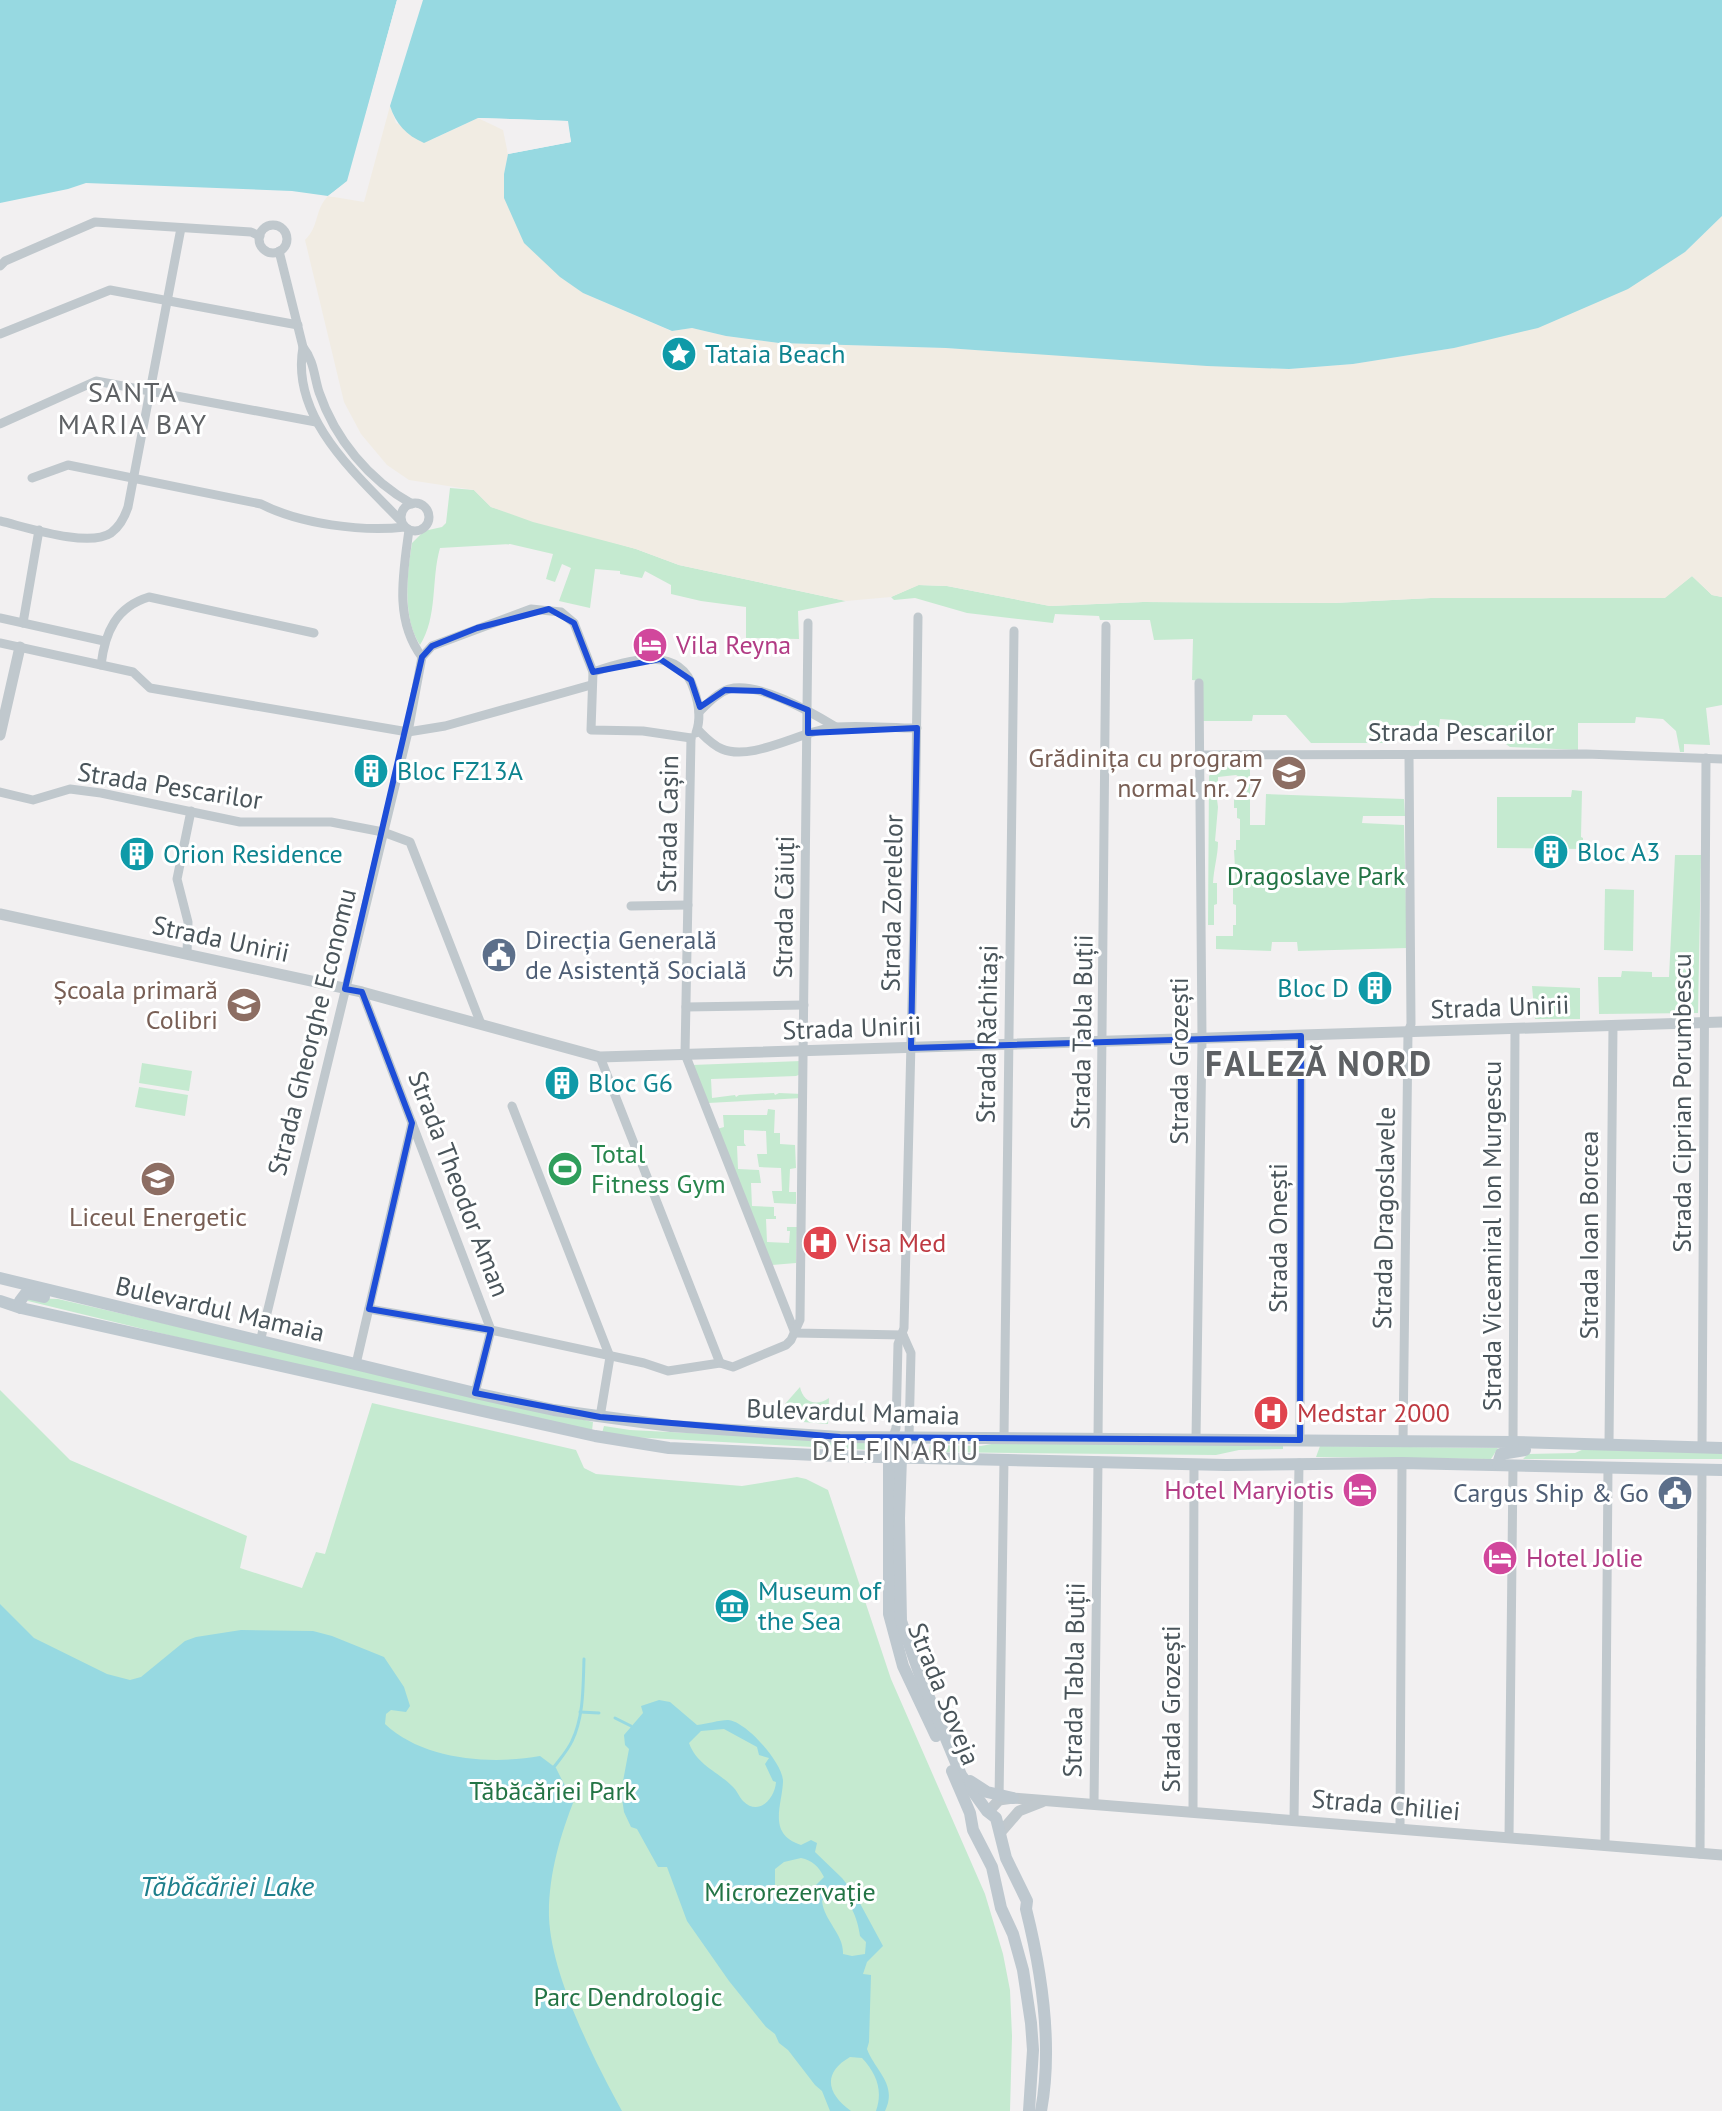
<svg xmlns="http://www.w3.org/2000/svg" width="1722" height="2111" viewBox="0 0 1722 2111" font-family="'PT Sans',sans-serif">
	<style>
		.green { fill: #c5ead0 }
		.sand { fill: #f1ece3 }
		.water { fill: #97d9e1; fill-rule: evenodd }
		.pier { fill: #f2f0f1 }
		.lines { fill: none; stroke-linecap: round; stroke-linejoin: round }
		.stream { stroke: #97d9e1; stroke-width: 3 }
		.minor { stroke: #c0c8cd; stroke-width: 9 }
		.tertiary { stroke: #c0c8cd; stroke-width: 11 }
		.secondary { stroke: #bec8cf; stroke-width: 12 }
		.marked { fill: none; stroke: #1d4ed8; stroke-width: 6; stroke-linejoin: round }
		.labels { text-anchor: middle; stroke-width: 6; stroke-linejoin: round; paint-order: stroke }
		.culture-label { font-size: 26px; fill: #0d838f; stroke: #fff; text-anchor: start }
		.hotel-label { font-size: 26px; fill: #b23c85; stroke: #fff; text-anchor: start }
		.street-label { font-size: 26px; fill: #4a555b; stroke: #fff }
		.education-label { font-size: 26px; fill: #785e54; stroke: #fff; text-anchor: end }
		.park-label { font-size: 26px; fill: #237445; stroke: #fff }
		.service-label { font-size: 26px; fill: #4e5e75; stroke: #fff; text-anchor: start }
		.leisure-label { font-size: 26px; fill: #27864d; stroke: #fff; text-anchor: start }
		.health-label { font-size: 26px; fill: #be3a42; stroke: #fff; text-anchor: start }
		.neighbourhood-label { font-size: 28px; letter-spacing: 2px; fill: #5e6164; stroke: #fff }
		.water-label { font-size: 28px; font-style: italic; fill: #1e7f8c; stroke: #fff }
		.district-label { font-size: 34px; font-weight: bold; letter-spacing: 2px; fill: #5e6164; stroke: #fff }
	</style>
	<rect width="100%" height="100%" fill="#f2f0f1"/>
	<g class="green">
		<path d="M450 488 474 490 491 507 636 549 679 565 846 601 798 611 799 639 746 638V607L701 601 671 594V585L645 571 642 578 620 574V571L595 569 590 608 559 601 571 568 562 564 555 582 546 579 553 554 510 544 440 548C431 579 438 617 420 645 402 618 407 574 412 543L424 531 442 527 446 523Z"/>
		<polygon points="1692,576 1712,595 1722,597 1722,705 1706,708 1710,745 1684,744 1684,752 1680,752 1676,731 1663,719 1636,717 1635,723 1578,723 1578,750 1510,747 1495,736 1455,726 1455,720 1440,719 1439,727 1392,725 1391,743 1311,743 1286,715 1253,715 1252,721 1199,721 1199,683 1203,681 1192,680 1193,639 1154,640 1150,620 1100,620 1099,616 1055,614 1053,623 967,613 915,598 894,600 891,597 918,585 947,586 1050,606 1143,602 1334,603 1431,598 1664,598"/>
		<path d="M1217 766 1248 767 1250 769V825H1265L1266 794 1404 799 1405 816H1363L1362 823 1404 825 1407 948 1298 951 1297 942H1272L1271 951 1216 949V936H1233V925H1236V905L1233 904V886L1236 885 1234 850H1236V840H1240V819L1237 818V808H1234V795H1241V778L1236 775 1218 777V783L1215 784 1218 807 1215 841 1218 842C1218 855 1214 867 1213 883H1217V904L1214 905V925H1208L1209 776Z"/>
		<polygon points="1572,790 1582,791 1581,837 1583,838 1583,849 1497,848 1497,797 1571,797"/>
		<polygon points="1675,855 1701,855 1698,1013 1599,1014 1598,977 1621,977 1622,971 1652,972 1652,977 1669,977"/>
		<polygon points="1605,889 1634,890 1633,951 1604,950"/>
		<polygon points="1532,986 1580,988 1580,1019 1535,1019"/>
		<polygon points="801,1061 801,1074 796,1076 711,1079 712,1098 735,1095 736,1097 739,1095 774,1093 775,1095 779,1093 802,1094 802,1098 708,1103 692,1065"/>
		<polygon points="142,1063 192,1071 189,1091 139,1083"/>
		<polygon points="139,1087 188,1095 185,1116 135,1107"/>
		<polygon points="768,1109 775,1110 774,1133 780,1133 780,1144 795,1145 796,1168 790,1169 789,1192 796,1192 796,1204 774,1203 772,1191 782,1191 781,1168 759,1167 757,1154 767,1154 766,1131 744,1130 744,1143 746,1146 737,1146 738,1169 759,1170 761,1183 751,1183 752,1206 774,1207 774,1216 776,1216 776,1219 766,1219 767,1242 789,1243 790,1231 787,1231 787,1227 797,1227 796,1263 772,1265 717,1129 724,1127 723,1115 767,1115"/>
		<polygon points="27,1298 58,1299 593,1422 592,1431 205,1344 28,1301"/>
		<path d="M800 1387C803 1402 816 1407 829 1398L828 1424 803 1422 802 1417 785 1413V1404Z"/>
		<polygon points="0,1390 70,1460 247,1536 240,1568 302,1588 316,1552 325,1554 372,1403 576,1450 584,1468 596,1474 742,1486 797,1477 806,1479 828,1490 891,1679 985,1894 1003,1954 1010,1990 1012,2036 1010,2111 0,2111"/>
		<polygon points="604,1426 630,1430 869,1442 869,1450 630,1437 602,1433"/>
		<polygon points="1007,1441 1283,1446 1283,1449 1239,1450 1216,1455 929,1452 930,1445 981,1446"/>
		<polygon points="1320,1446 1498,1448 1491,1459 1316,1457"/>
		<polygon points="1584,1449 1722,1452 1722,1459 1523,1459 1528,1454 1575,1453"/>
	</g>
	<path class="sand" d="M390 106 396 123 431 140 478 118 503 130 508 154 504 174 583 293 671 331 692 328 726 336 779 343 946 348 1289 369 1353 364 1454 348 1685 252 1722 216V597L1712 595 1692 576 1665 598H1431L1334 603 1143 602 1050 606 947 586 919 585 891 597 846 601 679 565 636 549 533 522 491 507 474 490 409 480 387 465 361 434 344 402 305 240C320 225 314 211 328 196L364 202Z"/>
	<g class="water">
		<polygon points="0,0 397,0 347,181 328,196 292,191 86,183 68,189 0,203"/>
		<path d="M423 0H1722V216L1685 252 1628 289 1538 328 1454 348 1353 364 1289 369 1207 366 946 348 779 343 726 336 692 328 672 331 583 293 560 277 524 243 504 198V174L508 154 571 142 567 121 478 118 424 143C406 135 396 124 390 106Z"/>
		<path d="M0 1604 34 1638 107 1674 130 1680 141 1677 185 1641 196 1637 241 1630 313 1631 332 1636 384 1657 404 1687 410 1706 406 1712 391 1710 386 1714 385 1724C423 1760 491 1765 540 1756L556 1768 565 1786 575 1798C560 1835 548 1877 549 1917 551 1975 594 2060 622 2111H0Z"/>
		<path d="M659 1700 670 1702 697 1725C707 1724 719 1720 728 1720 746 1721 784 1764 783 1782 782 1806 767 1834 801 1845L811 1840 817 1843 815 1852 842 1878 856 1896 883 1946 867 1962 863 1974 871 1975 869 2042 867 2049C875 2071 898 2084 885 2111H876C883 2091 877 2074 862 2058L850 2057C822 2073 827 2094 851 2111H830L822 2091 815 2085 788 2050 779 2043 775 2034 766 2027 729 1981 687 1921 667 1867H658L637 1829 631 1827 624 1812 621 1792 629 1749 625 1745 624 1735 643 1713 641 1706ZM724 1729 757 1747 759 1755 769 1758 765 1764 773 1781 776 1782C775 1798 759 1817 743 1801 739 1797 737 1790 732 1786 717 1771 697 1765 689 1743L701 1731ZM801 1858C812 1860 819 1867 824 1877L805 1896 791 1901 775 1887V1869L784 1862ZM834 1886C849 1897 858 1919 860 1936L866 1942 865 1954 852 1956 843 1954C844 1934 824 1921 822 1901Z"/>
	</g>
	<g class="pier">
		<polygon points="397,0 401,1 351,182 333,197 328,196 348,181"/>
		<polygon points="478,118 568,121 571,142 508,154 507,150 567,139 564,125 487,122"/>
	</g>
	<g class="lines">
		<g class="stream">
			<polyline points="580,1712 599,1713"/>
			<polyline points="615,1718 631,1726"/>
			<path d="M554 1767C560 1759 568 1750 572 1741 584 1716 583 1686 584 1659"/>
		</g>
		<g class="minor">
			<circle cx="273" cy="239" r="14"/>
			<path d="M279 251 303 347C314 361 314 376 319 392 335 439 369 480 412 504"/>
			<polyline points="0,266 5,261 95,222 251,232 260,236"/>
			<polyline points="0,334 110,290 298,325"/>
			<path d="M303 347C290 418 357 475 401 521"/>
			<polyline points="0,424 96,381 316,422"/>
			<path d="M32 478 68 465 261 504C300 524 362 532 405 527"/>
			<circle cx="415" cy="517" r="14"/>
			<path d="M0 521C26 527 88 548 111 533 119 527 125 516 128 507L181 228"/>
			<path d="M409 530C403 574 394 620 422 657"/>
			<polyline points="0,618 104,641"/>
			<polyline points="23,623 39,530"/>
			<polyline points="0,643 133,672 150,688 408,732 445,726 591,685"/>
			<path d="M101 665C105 632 116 607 149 597L314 633"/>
			<path d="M593 672C627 661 680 643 694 690 699 704 701 719 696 733"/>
			<path d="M699 712C708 703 717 693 729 689 758 681 811 712 836 727"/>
			<path d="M698 730C705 737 712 745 722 749 753 762 802 730 836 727 862 725 890 728 917 728"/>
			<polyline points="691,738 685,1054 795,1333 903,1335"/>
			<polyline points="1200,755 1586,754 1722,759"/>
			<polyline points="0,792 33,800 70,789 101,793 240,822 331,822 383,832 410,842 481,1024"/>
			<polyline points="631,906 688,905"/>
			<polyline points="187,954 188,922 177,879 191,811"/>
			<polyline points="362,992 491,1330 475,1393"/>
			<polyline points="686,1007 804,1005"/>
			<polyline points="600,1057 720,1363"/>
			<polyline points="512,1106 610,1357 600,1417"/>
			<polyline points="369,1309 491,1330 644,1363 668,1371 720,1363 733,1367 786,1345 791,1340 800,1320 808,623"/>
			<polyline points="903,1335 911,1353 909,1437"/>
			<polyline points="260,1342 408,732 422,657 432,646 531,609 561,612 574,623 593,672 591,730 643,731 691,738"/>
			<polyline points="356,1364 412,1123"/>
			<polyline points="893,1437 896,1428 898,1344 904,1328 914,920 918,617"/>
			<polyline points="1004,1437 1014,631"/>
			<polyline points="1098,1438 1106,626"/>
			<polyline points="1196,1439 1202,1039 1199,683"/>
			<polyline points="1300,1440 1301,1036"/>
			<polyline points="1403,1442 1408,1032 1411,1024 1409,755"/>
			<polyline points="1513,1442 1515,1029"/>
			<polyline points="1609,1444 1613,1026"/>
			<polyline points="1702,1447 1706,758"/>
			<polyline points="999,1800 1004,1459"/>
			<polyline points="1094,1803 1098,1461"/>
			<polyline points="1193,1811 1194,1464"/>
			<polyline points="1294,1819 1299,1463"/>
			<polyline points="1400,1828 1402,1463"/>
			<polyline points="1509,1838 1513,1465"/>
			<polyline points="1605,1846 1608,1467"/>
			<polyline points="1700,1854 1702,1470"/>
		</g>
		<g class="tertiary">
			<polyline points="0,735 20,647"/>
			<polyline points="0,914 362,992 600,1057 1722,1022"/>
			<polyline points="989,1811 999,1800 1013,1798 1722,1855"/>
			<polyline points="1000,1833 1019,1811 1042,1802"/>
		</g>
		<g class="secondary">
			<polyline points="0,1278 475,1393 554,1410 671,1426 840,1437 1513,1442 1722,1448"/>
			<polyline points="0,1301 21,1308 595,1436 669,1448 837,1456 1226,1465 1402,1463 1722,1470"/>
			<polyline points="21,1308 20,1301 26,1293 44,1297"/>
			<polyline points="893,1437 889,1448 889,1614 903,1666 936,1736"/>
			<path d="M909 1437 901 1457 899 1518 901 1621 921 1678 961 1775 987 1811 996 1818 1006 1858 1027 1901 1026 1909C1042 1973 1053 2046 1041 2111"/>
			<polyline points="1498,1464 1501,1454 1525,1450"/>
			<polyline points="952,1771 970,1813 973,1830 992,1867 1001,1908 1013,1934 1023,1970 1031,2023 1033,2050 1029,2111"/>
			<polyline points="970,1781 987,1792 1013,1798"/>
		</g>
	</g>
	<path class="marked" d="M549 609 574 623 593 672 660 659 691 680 700 707 725 690 761 691 808 710V733L917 728 911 1048 1301 1036 1300 1440 840 1437 600 1417 475 1393 491 1330 369 1309 412 1123 362 992 345 989 422 657 432 646 477 628Z"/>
	<defs>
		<symbol id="sight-disc" viewBox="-11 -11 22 22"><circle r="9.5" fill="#0f9aa8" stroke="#fff"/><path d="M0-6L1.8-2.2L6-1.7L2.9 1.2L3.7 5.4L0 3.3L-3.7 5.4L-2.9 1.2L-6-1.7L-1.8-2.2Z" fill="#fff"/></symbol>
		<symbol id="hotel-disc" viewBox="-11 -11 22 22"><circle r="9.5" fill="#d1479c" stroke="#fff"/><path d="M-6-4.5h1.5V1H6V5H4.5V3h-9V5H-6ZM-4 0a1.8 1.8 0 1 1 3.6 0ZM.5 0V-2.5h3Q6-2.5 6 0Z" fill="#fff"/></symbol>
		<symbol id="building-disc" viewBox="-11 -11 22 22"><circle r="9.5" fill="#0f9aa8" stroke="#fff"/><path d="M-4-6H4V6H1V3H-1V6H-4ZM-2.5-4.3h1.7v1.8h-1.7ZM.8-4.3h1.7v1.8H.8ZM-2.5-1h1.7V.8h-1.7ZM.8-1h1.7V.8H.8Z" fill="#fff"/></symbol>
		<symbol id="school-disc" viewBox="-11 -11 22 22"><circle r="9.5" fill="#8d6e63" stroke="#fff"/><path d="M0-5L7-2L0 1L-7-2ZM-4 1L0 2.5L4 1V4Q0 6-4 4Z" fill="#fff"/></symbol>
		<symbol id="civic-disc" viewBox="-11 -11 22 22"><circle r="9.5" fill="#5c6f8a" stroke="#fff"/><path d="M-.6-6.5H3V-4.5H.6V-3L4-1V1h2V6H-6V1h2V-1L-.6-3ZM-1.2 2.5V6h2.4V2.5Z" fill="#fff"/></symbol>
		<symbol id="stadium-disc" viewBox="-11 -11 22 22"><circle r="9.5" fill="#2e9e5b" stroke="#fff"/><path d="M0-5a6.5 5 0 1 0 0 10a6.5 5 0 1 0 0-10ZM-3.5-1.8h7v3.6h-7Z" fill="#fff"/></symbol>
		<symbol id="hospital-disc" viewBox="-11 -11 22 22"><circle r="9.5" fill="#e0444e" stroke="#fff"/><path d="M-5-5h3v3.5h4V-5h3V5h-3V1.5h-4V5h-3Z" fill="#fff"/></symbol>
		<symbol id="museum-disc" viewBox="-11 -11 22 22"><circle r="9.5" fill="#0f9aa8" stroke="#fff"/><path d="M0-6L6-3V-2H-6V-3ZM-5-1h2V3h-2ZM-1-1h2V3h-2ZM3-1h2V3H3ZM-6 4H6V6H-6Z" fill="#fff"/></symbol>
	</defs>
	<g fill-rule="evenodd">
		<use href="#sight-disc" x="659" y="334" width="40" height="40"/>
		<use href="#hotel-disc" x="630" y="625" width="40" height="40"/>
		<use href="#building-disc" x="351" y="751" width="40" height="40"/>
		<use href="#school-disc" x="1269" y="753" width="40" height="40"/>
		<use href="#building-disc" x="1531" y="832" width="40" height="40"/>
		<use href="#building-disc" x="117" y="834" width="40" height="40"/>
		<use href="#civic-disc" x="479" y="935" width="40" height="40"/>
		<use href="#building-disc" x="1355" y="968" width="40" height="40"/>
		<use href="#school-disc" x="224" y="985" width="40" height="40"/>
		<use href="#building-disc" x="542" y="1063" width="40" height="40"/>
		<use href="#stadium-disc" x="545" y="1149" width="40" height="40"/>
		<use href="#school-disc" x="138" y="1159" width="40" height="40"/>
		<use href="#hospital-disc" x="800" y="1223" width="40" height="40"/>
		<use href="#hospital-disc" x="1251" y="1393" width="40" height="40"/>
		<use href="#hotel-disc" x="1340" y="1470" width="40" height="40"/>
		<use href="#civic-disc" x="1655" y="1473" width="40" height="40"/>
		<use href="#hotel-disc" x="1480" y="1538" width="40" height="40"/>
		<use href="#museum-disc" x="712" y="1586" width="40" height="40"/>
	</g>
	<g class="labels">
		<g class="culture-label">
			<text x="705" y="363">Tataia Beach</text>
			<text x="397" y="780">Bloc FZ13A</text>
			<text x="1577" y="861">Bloc A3</text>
			<text x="163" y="863">Orion Residence</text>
			<text x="1349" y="997" text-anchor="end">Bloc D</text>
			<text x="588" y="1092">Bloc G6</text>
			<text x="758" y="1600">Museum of<tspan x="758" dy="30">the Sea</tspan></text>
		</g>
		<g class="hotel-label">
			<text x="676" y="654">Vila Reyna</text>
			<text x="1334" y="1499" text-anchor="end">Hotel Maryiotis</text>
			<text x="1526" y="1567">Hotel Jolie</text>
		</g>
		<g class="street-label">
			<text x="1461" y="741">Strada Pescarilor</text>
			<text transform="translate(170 786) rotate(9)" y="9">Strada Pescarilor</text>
			<text transform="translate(668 824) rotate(-89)" y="9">Strada Cașin</text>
			<text transform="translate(892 903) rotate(-89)" y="9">Strada Zorelelor</text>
			<text transform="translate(784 907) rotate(-89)" y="9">Strada Căiuți</text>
			<text transform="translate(221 939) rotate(12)" y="9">Strada Unirii</text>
			<text transform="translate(1500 1007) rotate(-2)" y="9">Strada Unirii</text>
			<text transform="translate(852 1028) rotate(-2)" y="9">Strada Unirii</text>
			<text transform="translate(312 1032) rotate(-76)" y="9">Strada Gheorghe Economu</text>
			<text transform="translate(1082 1032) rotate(-89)" y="9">Strada Tabla Buții</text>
			<text transform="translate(987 1034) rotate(-89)" y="9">Strada Răchitași</text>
			<text transform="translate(1179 1061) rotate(-90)" y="9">Strada Grozești</text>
			<text transform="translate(1682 1103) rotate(-90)" y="9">Strada Ciprian Porumbescu</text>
			<text transform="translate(459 1184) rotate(69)" y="9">Strada Theodor Aman</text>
			<text transform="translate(1384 1218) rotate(-89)" y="9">Strada Dragoslavele</text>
			<text transform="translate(1589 1235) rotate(-90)" y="9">Strada Ioan Borcea</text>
			<text transform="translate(1492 1236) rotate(-90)" y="9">Strada Viceamiral Ion Murgescu</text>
			<text transform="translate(1278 1238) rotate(-90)" y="9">Strada Onești</text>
			<text transform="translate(220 1309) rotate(13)" y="9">Bulevardul Mamaia</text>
			<text transform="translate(853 1412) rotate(2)" y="9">Bulevardul Mamaia</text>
			<text transform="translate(1074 1680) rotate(-89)" y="9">Strada Tabla Buții</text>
			<text transform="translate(944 1694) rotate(68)" y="9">Strada Soveja</text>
			<text transform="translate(1171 1709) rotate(-90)" y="9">Strada Grozești</text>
			<text transform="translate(1386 1805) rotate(5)" y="9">Strada Chiliei</text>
		</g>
		<g class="education-label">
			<text x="1263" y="767">Grădinița cu program<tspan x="1263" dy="30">normal nr. 27</tspan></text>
			<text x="218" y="999">Școala primară<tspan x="218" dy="30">Colibri</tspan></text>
			<text x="158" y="1226" text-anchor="middle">Liceul Energetic</text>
		</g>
		<g class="park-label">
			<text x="1316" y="885">Dragoslave Park</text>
			<text x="553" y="1800">Tăbăcăriei Park</text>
			<text x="790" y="1901">Microrezervație</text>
			<text x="628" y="2006">Parc Dendrologic</text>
		</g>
		<g class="service-label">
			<text x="525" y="949">Direcția Generală<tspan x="525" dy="30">de Asistență Socială</tspan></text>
			<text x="1649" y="1502" text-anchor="end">Cargus Ship &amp; Go</text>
		</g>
		<g class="leisure-label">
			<text x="591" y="1163">Total<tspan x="591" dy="30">Fitness Gym</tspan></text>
		</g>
		<g class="health-label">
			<text x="846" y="1252">Visa Med</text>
			<text x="1297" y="1422">Medstar 2000</text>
		</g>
		<g class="neighbourhood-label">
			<text x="133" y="402">SANTA<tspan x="133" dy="32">MARIA BAY</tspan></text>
			<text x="896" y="1460">DELFINARIU</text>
		</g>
		<g class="water-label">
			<text x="227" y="1896">Tăbăcăriei Lake</text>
		</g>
		<g class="district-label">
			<text x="1319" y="1076">FALEZĂ NORD</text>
		</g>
	</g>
</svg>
